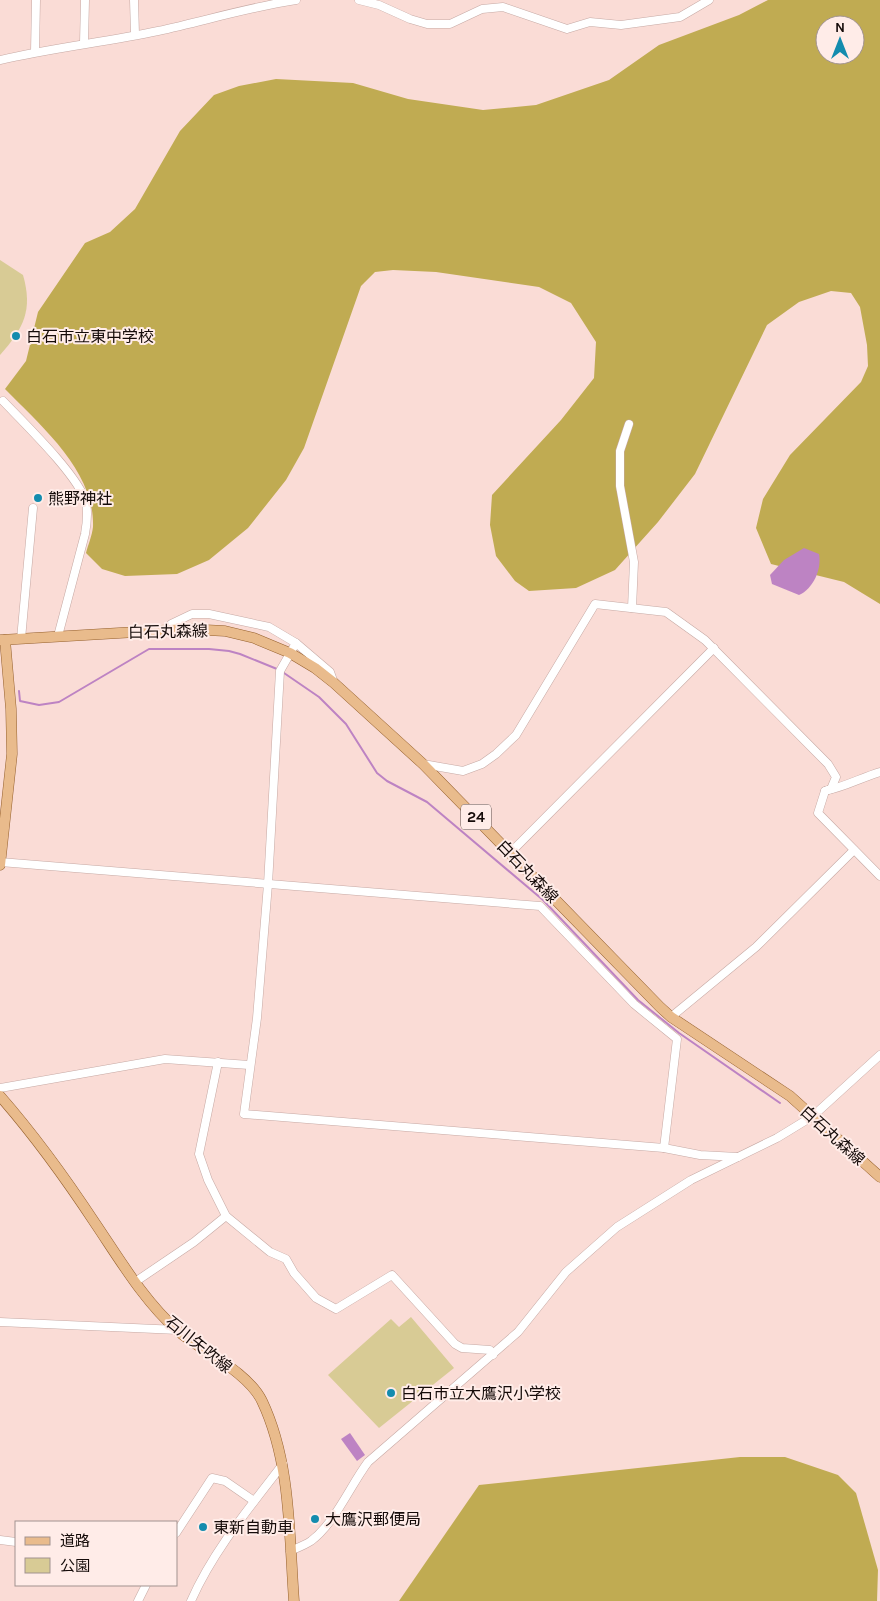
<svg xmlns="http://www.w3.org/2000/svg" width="880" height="1601" viewBox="0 0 880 1601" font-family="Karla,'Noto Sans JP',sans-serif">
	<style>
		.green { fill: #d8cb95 }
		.forest { fill: #c0ab52; fill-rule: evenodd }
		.water { fill: #bd83c3 }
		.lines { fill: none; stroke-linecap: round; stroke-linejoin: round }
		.stream { stroke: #bd83c3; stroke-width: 2 }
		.minor-casing { stroke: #c6a9a4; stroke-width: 9 }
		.major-casing { stroke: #95602d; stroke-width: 11 }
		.minor { stroke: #fff; stroke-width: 8 }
		.major { stroke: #e9bb8c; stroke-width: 10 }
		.poi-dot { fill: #148cae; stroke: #ffece8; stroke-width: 2 }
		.labels { text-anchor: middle; stroke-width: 4; stroke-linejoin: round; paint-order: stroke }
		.shield { fill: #ffece8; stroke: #5b4e4c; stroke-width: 1 }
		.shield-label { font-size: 15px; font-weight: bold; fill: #150b09 }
		.poi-label { font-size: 16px; fill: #150b09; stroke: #ffece8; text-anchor: start }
		.street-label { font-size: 16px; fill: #150b09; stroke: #ffece8 }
	</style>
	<rect width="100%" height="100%" fill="#fadcd6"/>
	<g class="green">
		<path d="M0 260 23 275C33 310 24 328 0 355Z"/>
		<polygon points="411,1317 454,1368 379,1428 328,1375 391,1319 399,1327"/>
	</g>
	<g class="forest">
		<path d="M768 0H880V604L844 582 771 564 756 528 763 499 790 455 861 382 868 366 867 345 860 307 851 293 831 291 799 302 767 325 695 474 658 522 615 570 576 588 529 591 515 581 496 556 490 525 492 495 561 420 594 378 596 342 571 303 539 287 436 272 393 270 375 272 361 286 304 448 286 480 248 528 209 560 177 574 125 576 102 569 86 553C88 545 92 536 93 527 95 471 41 426 5 389L26 361 38 312 85 243 110 232 135 209 180 131 214 95 239 86 276 79 353 83 408 99 483 110 536 105 609 80 659 45 739 15ZM825 25H855V55H825Z"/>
		<polygon points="740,1457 785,1457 838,1475 856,1493 878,1570 877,1601 399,1601 479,1485"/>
	</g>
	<g class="water">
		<path d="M804 548 819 554C822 569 813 589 799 595L772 584 770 575 784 560Z"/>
		<polygon points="350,1433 365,1455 357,1461 341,1439"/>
	</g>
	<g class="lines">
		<g class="stream">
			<polyline points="284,673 319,697 346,724 377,773 387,781 427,802 543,900 638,1000 679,1033 780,1103"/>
			<polyline points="19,691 20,701 39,705 59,702 149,649 209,649 229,651 240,654 277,669"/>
		</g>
		<defs>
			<g id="minor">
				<polyline points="134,0 135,34"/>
				<polyline points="359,0 379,5 410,19 427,24 450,24 482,9 503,7 567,29 590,22 621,25 680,17 709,0"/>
				<polyline points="84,43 85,0"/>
				<polyline points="35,52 36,0"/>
				<path d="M0 60C52 48 106 42 158 31 204 21 250 7 296 0"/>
				<path d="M3 401C23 422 80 477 86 503 88 513 87 523 85 534L58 636"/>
				<polyline points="629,424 620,451 620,486 634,562 632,608"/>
				<polyline points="170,629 171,624 192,614 209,614 269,627 296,643 330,672 334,683"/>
				<polyline points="21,639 33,508"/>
				<polyline points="296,643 280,671 268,884 257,1018 244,1114 664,1148 700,1155 738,1157"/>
				<polyline points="423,764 463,771 482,764 496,754 516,735 595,604 666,612 705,640 828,764 836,777 831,789 825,791"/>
				<path d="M828 790C844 787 863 777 880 772"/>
				<polyline points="825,791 818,813 880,876"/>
				<polyline points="511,852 714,648"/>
				<polyline points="0,862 540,906 634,1004 677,1039 664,1148"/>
				<polyline points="671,1017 756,947 854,850"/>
				<polyline points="218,1062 199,1154 208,1180 226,1216 270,1252 286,1259 294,1273 316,1298 336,1309 392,1275 455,1344 462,1348 490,1350 493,1355"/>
				<polyline points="0,1088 165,1059 249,1065"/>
				<polyline points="135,1282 194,1242 226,1216"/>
				<polyline points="0,1322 178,1330"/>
				<polyline points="176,1533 212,1478 225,1481 254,1501"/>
				<polyline points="0,1540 16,1542"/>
				<path d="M290 1551C297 1548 305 1545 311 1541 335 1523 350 1486 368 1462L518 1332 566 1272 617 1227 691 1180 777 1138 813 1116 880 1055"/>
				<polyline points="138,1601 146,1585"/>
				<path d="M191 1601C213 1551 250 1507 283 1464"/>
			</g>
			<g id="major">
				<polyline points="0,640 187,629 225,631 254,638 290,653 315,668 334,683 423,764 660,1007 671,1017 790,1096 880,1177"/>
				<polyline points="0,865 12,754 11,709 5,640"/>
				<path d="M0 1096C35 1136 66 1179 95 1223 120 1260 144 1301 178 1331 202 1351 248 1372 262 1401 291 1462 289 1534 294 1601"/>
			</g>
		</defs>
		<use href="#minor" class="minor-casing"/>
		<use href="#major" class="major-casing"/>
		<use href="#minor" class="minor"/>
		<use href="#major" class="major"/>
	</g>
	<g class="poi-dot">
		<circle cx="16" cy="336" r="5"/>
		<circle cx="38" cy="498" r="5"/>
		<circle cx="391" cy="1393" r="5"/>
		<circle cx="315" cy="1519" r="5"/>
		<circle cx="203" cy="1527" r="5"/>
	</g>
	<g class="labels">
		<rect class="shield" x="461" y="804.5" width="30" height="25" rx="4"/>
		<g class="shield-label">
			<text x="476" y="822">24</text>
		</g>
		<g class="poi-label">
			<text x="26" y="342">白石市立東中学校</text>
			<text x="48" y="504">熊野神社</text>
			<text x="401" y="1399">白石市立大鷹沢小学校</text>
			<text x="325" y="1525">大鷹沢郵便局</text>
			<text x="213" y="1533">東新自動車</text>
		</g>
		<g class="street-label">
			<text transform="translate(168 631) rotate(-1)" y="6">白石丸森線</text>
			<text transform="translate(528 871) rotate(46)" y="6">白石丸森線</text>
			<text transform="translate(833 1135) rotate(42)" y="6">白石丸森線</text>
			<text transform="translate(199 1344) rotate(39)" y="6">石川矢吹線</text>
		</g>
	</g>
	<rect x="15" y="1521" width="162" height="65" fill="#ffece8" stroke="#a1928f"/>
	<rect x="25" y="1537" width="25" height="8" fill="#e9bb8c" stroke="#a1928f"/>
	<text x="60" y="1546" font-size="15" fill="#150b09">道路</text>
	<rect x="25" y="1558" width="25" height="15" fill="#d8cb95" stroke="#a1928f"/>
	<text x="60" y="1571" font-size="15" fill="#150b09">公園</text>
	<g transform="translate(840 40)"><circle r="24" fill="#ffece8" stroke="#a1928f"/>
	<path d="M0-4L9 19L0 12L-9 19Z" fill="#148cae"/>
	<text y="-8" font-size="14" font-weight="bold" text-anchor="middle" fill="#150b09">N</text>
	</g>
</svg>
